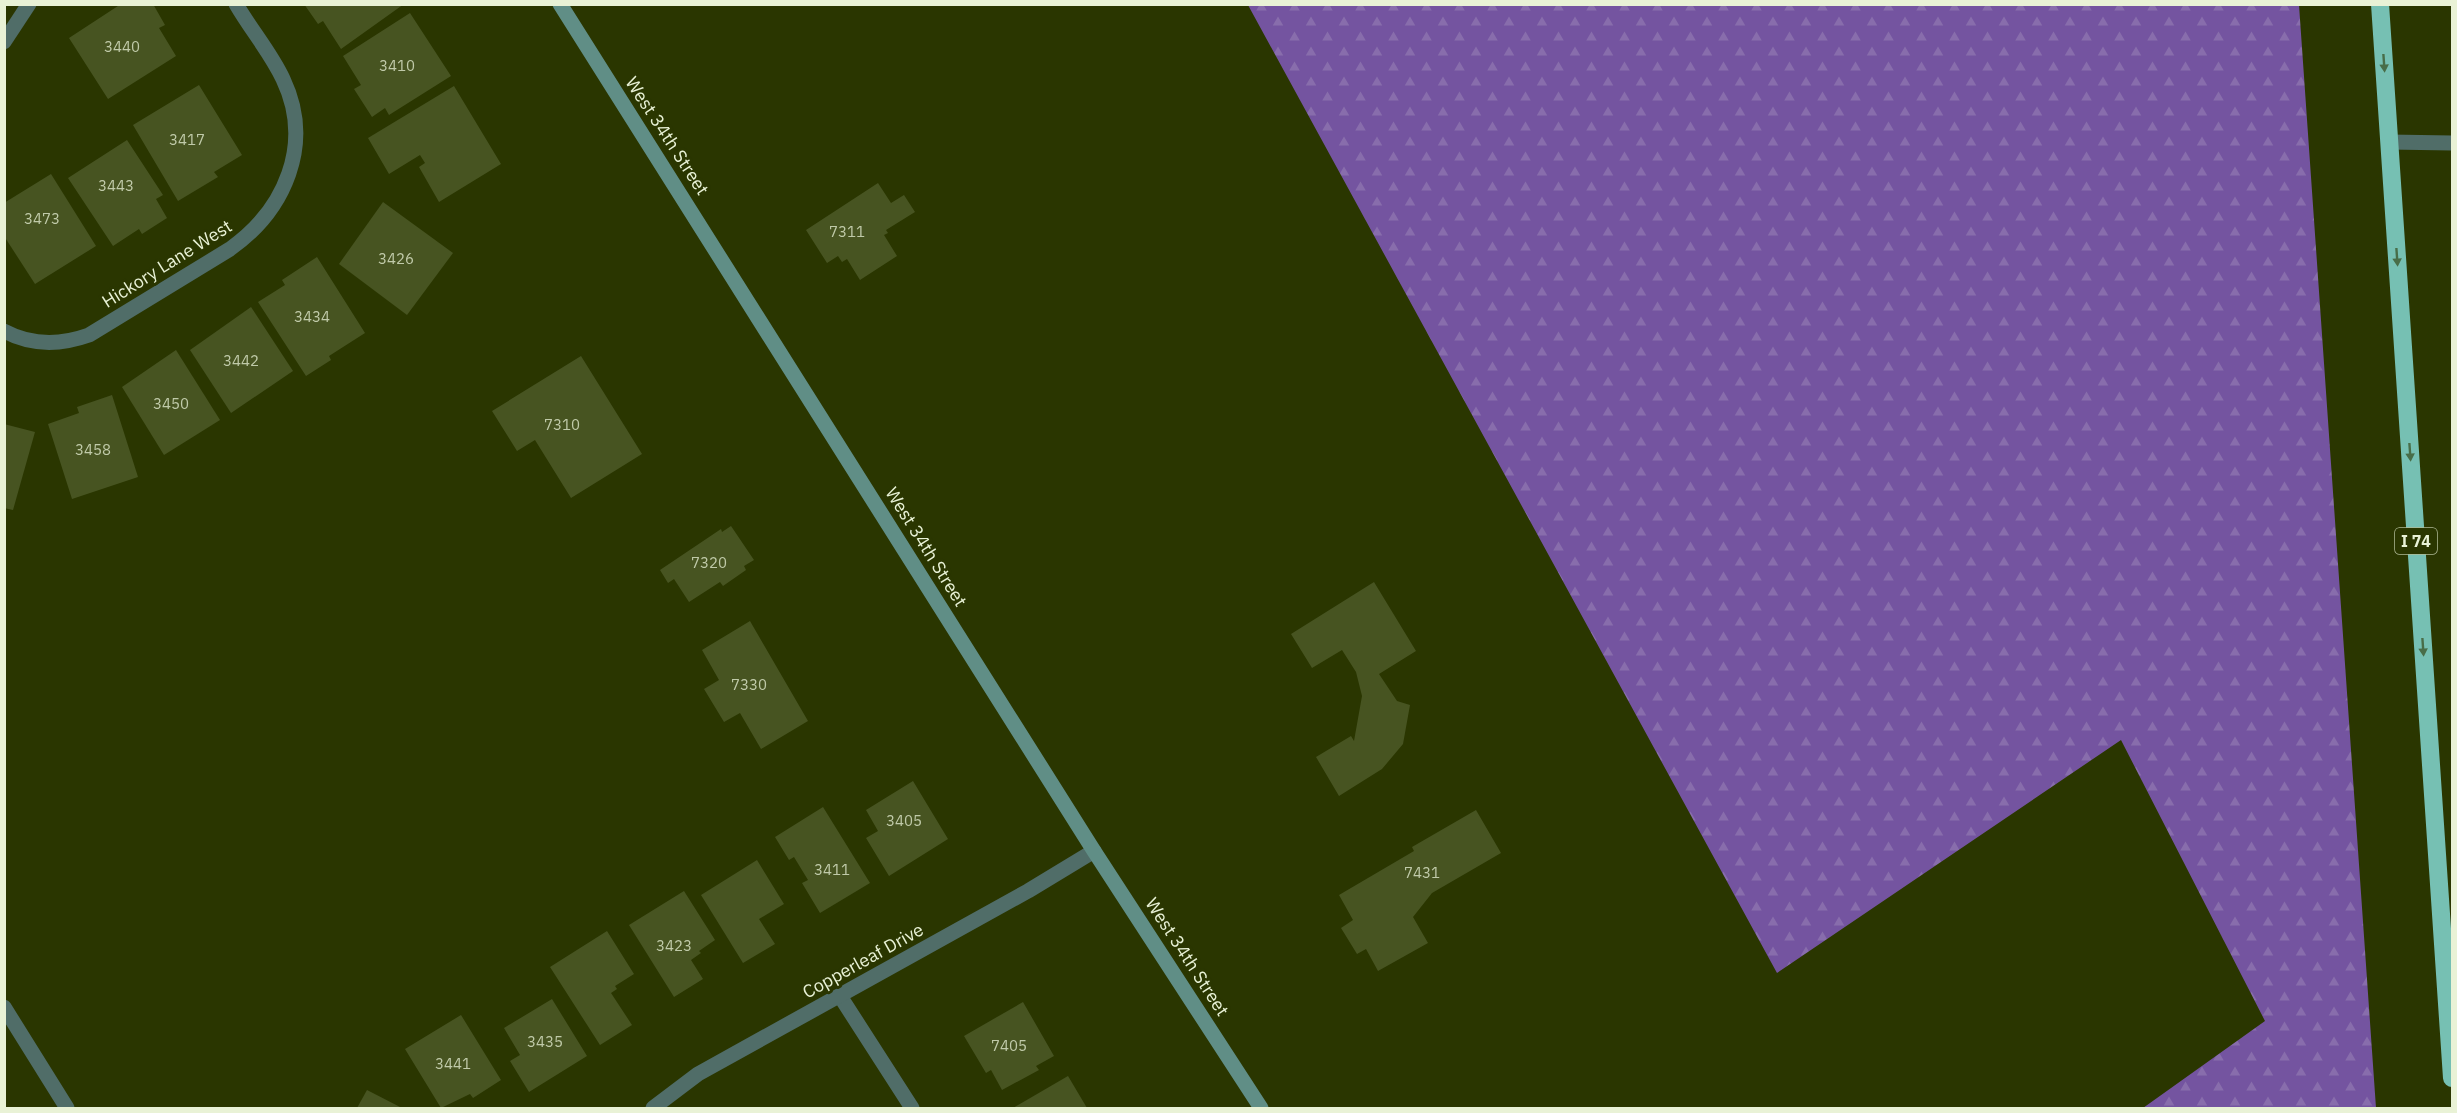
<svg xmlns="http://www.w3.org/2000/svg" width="2457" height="1113" viewBox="0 0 2457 1113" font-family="'IBM Plex Sans',sans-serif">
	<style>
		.forest { fill: url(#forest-firs) }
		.building { fill: #475421 }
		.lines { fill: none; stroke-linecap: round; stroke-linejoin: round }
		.lane { stroke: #506d68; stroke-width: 15 }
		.street { stroke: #506d68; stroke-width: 15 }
		.secondary { stroke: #608e86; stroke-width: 15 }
		.highway { stroke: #76c0b3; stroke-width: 18 }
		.oneway { fill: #486d48 }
		.labels { text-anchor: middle; stroke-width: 6; stroke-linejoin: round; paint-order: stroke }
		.number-label { font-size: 15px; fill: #c0caa9 }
		.shield { fill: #2a3600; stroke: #b0ba96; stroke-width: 1.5 }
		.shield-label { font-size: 16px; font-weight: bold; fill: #e9f2d6 }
		.street-label { font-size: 18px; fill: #e9f2d6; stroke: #2a3600 }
	</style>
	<defs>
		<pattern id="forest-firs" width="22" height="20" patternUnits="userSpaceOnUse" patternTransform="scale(1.5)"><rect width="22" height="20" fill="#7454a0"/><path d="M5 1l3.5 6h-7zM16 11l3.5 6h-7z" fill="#886dac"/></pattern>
	</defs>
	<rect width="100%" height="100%" fill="#2a3600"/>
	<polygon class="forest" points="1248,5 2299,5 2376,1108 2143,1108 2265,1021 2121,740 1777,973"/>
	<g class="building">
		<polygon points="121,4 153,4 165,25 159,28 176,56 108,99 69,38"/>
		<polygon points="304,4 404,4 341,49 323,21 318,24"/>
		<polygon points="410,13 451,76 389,115 385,108 372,117 354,89 361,85 343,56"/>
		<polygon points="199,85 242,155 214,172 218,177 178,201 133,125"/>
		<polygon points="454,86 501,164 439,202 419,167 425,163 420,155 389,174 368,138"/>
		<polygon points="127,140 163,195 156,199 167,218 142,234 139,229 113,246 68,178"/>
		<polygon points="51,174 96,246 35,284 4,236 4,203"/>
		<polygon points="878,183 891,203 904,195 915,212 886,230 888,233 884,235 897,256 860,280 847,259 842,262 838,256 827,263 806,230"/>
		<polygon points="383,202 453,253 407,315 339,264"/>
		<polygon points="317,257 365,333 329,356 331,360 306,376 258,302 285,285 282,280"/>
		<polygon points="251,307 293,371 231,413 190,350"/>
		<polygon points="176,350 220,420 164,455 122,387"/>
		<polygon points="581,356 642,454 571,498 535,440 517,451 492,411"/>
		<polygon points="112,395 138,477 72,499 48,424 79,413 77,407"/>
		<polygon points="4,424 35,432 13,510 4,508"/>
		<polygon points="731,526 754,560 744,566 746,570 723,586 720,582 689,602 674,579 668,583 660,570 721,529 722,532"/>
		<polygon points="1374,582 1416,651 1379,674 1397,701 1410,705 1403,744 1382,769 1339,796 1316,757 1351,736 1354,741 1362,696 1356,672 1342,650 1312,668 1291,634"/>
		<polygon points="750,621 808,721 761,749 740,713 724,722 704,689 719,680 702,650"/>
		<polygon points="913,781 948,839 889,876 866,838 878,831 866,810"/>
		<polygon points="823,807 870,883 820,913 802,883 808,880 794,857 789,860 775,837"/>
		<polygon points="1476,810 1501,853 1432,893 1413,917 1428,943 1378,971 1366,949 1357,954 1341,928 1353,920 1339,895 1414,851 1412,847"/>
		<polygon points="757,860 784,904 759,919 775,944 743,963 701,895"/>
		<polygon points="684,891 715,940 699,951 701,953 691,960 703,979 674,997 629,925"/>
		<polygon points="607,931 634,974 615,986 617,989 611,993 632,1025 600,1045 550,967"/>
		<polygon points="552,999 587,1056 529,1092 510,1061 520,1055 504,1028"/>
		<polygon points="1023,1002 1054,1056 1036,1066 1039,1070 1002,1090 991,1070 986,1073 964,1036"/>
		<polygon points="461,1015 501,1080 473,1098 470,1094 441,1108 405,1049"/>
		<polygon points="1068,1076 1087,1108 1013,1108"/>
		<polygon points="367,1090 402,1108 357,1108"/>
	</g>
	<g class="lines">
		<polyline class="lane" points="2389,142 2452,143"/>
		<g class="street">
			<polyline points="4,42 29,4"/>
			<path d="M4 331C32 346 61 345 89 335L230 249C285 210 314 144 283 79 271 53 251 30 236 4"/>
			<polyline points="840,996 912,1108"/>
			<polyline points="4,1007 67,1108"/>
			<polyline points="653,1108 698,1074 1028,891 1094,851"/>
		</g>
		<polyline class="secondary" points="560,4 1094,851 1261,1108"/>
		<polyline class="highway" points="2380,4 2452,1078"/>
	</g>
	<defs><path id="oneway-solid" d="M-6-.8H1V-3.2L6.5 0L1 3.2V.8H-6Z" transform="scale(1.5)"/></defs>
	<g class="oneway">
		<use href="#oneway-solid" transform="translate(2384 63) rotate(86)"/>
		<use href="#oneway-solid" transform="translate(2397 257) rotate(86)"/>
		<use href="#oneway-solid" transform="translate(2410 452) rotate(86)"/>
		<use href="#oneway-solid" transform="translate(2423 647) rotate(86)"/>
	</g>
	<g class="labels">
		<g class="number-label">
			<text x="122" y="52">3440</text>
			<text x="397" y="71">3410</text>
			<text x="187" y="145">3417</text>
			<text x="116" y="191">3443</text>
			<text x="42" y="224">3473</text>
			<text x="847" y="237">7311</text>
			<text x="396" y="264">3426</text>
			<text x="312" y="322">3434</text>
			<text x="241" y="366">3442</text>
			<text x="171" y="409">3450</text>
			<text x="562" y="430">7310</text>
			<text x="93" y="455">3458</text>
			<text x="709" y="568">7320</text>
			<text x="749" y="690">7330</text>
			<text x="904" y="826">3405</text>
			<text x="832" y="875">3411</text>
			<text x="1422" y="878">7431</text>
			<text x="674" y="951">3423</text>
			<text x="545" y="1047">3435</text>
			<text x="1009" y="1051">7405</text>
			<text x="453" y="1069">3441</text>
		</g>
		<rect class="shield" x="2395" y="528" width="42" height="26" rx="4.5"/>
		<g class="shield-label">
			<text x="2416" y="547">I 74</text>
		</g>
		<g class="street-label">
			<text transform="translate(667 136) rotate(57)" y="6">West 34th Street</text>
			<text transform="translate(167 264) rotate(-32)" y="6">Hickory Lane West</text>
			<text transform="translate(926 547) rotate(58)" y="6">West 34th Street</text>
			<text transform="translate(1187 957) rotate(57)" y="6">West 34th Street</text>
			<text transform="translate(863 961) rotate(-29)" y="6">Copperleaf Drive</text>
		</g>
	</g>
	<rect width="2457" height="1113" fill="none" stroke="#e9f2d6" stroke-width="12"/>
</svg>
